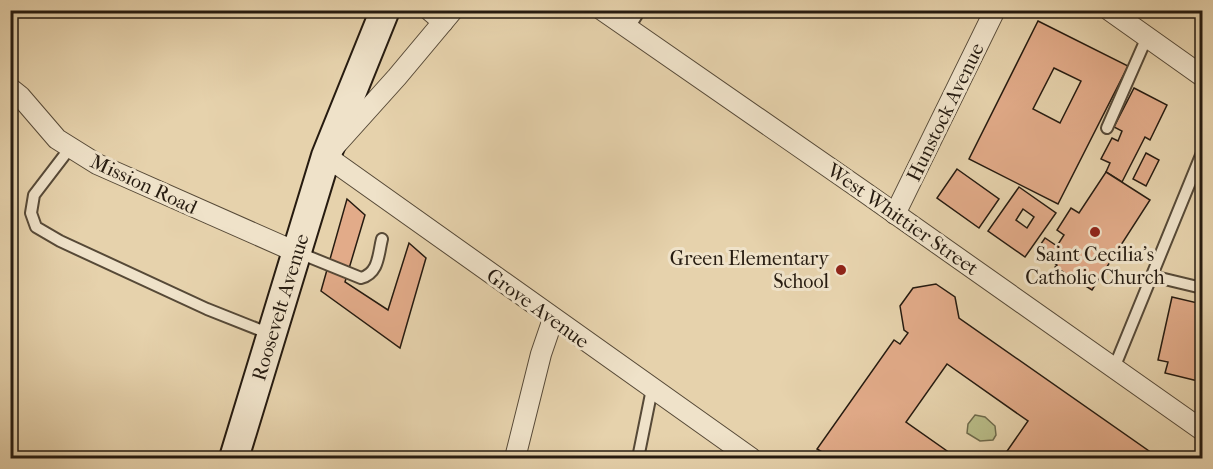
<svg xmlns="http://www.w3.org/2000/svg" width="1213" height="469" viewBox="0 0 1213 469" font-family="'IM FELL French Canon',serif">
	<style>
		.green { fill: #b8bb87; stroke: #6f6b4c; stroke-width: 1.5 }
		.building { fill: #e2ab89; stroke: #261b10; stroke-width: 1.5; fill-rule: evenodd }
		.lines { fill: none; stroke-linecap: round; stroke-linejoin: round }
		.lane-casing { stroke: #564937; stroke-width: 14 }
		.street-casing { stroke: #564937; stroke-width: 22 }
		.secondary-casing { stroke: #261b10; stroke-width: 32 }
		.lane { stroke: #efe2c9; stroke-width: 10 }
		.street { stroke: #efe2c9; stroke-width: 20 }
		.secondary { stroke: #efe2c9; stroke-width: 28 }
		.poi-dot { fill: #8f2418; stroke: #efe2c9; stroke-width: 2 }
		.labels { text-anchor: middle; stroke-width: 6; stroke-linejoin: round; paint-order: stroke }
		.street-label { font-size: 20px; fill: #261b10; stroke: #efe2c9 }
		.poi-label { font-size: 20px; fill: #261b10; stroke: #efe2c9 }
	</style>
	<rect width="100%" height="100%" fill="#e6d2ac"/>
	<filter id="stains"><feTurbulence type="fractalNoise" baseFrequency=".00333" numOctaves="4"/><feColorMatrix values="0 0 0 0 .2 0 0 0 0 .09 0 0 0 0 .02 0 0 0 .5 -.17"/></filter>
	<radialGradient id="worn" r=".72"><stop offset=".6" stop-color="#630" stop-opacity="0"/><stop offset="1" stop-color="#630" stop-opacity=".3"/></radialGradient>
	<polygon class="green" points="975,415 985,417 995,426 996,435 993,440 980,441 967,433 968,424"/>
	<g class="building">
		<path d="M1038 21 1128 66 1058 204 969 159ZM1054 68 1081 81 1060 123 1033 109Z"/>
		<polygon points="1134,88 1167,105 1150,140 1145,137 1122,182 1106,172 1110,163 1101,159 1112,138 1118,141 1122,131 1114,127"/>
		<polygon points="1146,153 1159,160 1146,186 1133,179"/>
		<polygon points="957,169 999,199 979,228 937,198"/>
		<polygon points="1106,172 1150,200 1092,290 1055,267 1057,265 1036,251 1045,238 1057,246 1064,235 1057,230 1071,208 1079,213"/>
		<path d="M1019 187 1056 213 1025 257 988 231ZM1023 209 1034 217 1027 228 1016 220Z"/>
		<polygon points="347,199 365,215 345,282 388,310 409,243 426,258 400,348 321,291"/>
		<polygon points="936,284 955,297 959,318 1159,458 1066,458 1058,453 1054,458 1011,458 1005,454 1028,421 947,364 906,422 957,458 832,458 817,449 894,340 900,344 908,333 904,330 900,306 913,288"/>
		<polygon points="1172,297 1202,304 1202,382 1165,373 1168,362 1158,360"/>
	</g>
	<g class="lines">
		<defs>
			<g id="lane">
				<polyline points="628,29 640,10"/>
				<polyline points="1107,128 1147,37"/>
				<polyline points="70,148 34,195 31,213 36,227 60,241 207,309 270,334"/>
				<path d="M297 252 361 278C379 273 378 255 382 239"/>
				<polyline points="1152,276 1202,288"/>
				<polyline points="1114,368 1202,153"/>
				<polyline points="638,458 652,389"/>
			</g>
			<g id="street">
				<polyline points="429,10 443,22 453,10"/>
				<polyline points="602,10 863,191 1202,430"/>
				<polyline points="1109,10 1202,76"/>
				<polyline points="443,22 397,77 326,156 751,458"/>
				<polyline points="10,88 20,96 57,139 97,164 296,252"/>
				<polyline points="895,214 995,10"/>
				<polyline points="515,458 541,354 553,319"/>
			</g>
			<polyline id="secondary" points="234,458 326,156 385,10"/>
		</defs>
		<use href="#lane" class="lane-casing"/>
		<use href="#street" class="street-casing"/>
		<use href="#secondary" class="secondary-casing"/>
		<use href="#lane" class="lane"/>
		<use href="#street" class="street"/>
		<use href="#secondary" class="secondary"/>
	</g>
	<g class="poi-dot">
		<circle cx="1095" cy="232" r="6"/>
		<circle cx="841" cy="270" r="6"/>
	</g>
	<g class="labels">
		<g class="street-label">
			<text transform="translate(945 112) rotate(-64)" y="7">Hunstock Avenue</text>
			<text transform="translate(144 184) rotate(25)" y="7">Mission Road</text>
			<text transform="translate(903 219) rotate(35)" y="7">West Whittier Street</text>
			<text transform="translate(280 307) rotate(-73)" y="7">Roosevelt Avenue</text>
			<text transform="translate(538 308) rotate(36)" y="7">Grove Avenue</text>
		</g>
		<g class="poi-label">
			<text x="1095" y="261">Saint Cecilia's<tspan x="1095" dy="23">Catholic Church</tspan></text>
			<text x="829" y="265" text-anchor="end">Green Elementary<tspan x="829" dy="23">School</tspan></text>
		</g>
	</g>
	<rect width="1213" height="469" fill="none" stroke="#e6d2ac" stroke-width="36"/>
	<rect x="12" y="12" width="1189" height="445" fill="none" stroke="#261b10" stroke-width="3"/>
	<rect x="18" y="18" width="1177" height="433" fill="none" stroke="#261b10" stroke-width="1.5"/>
	<rect width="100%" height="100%" filter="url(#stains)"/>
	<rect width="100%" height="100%" fill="url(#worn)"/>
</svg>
